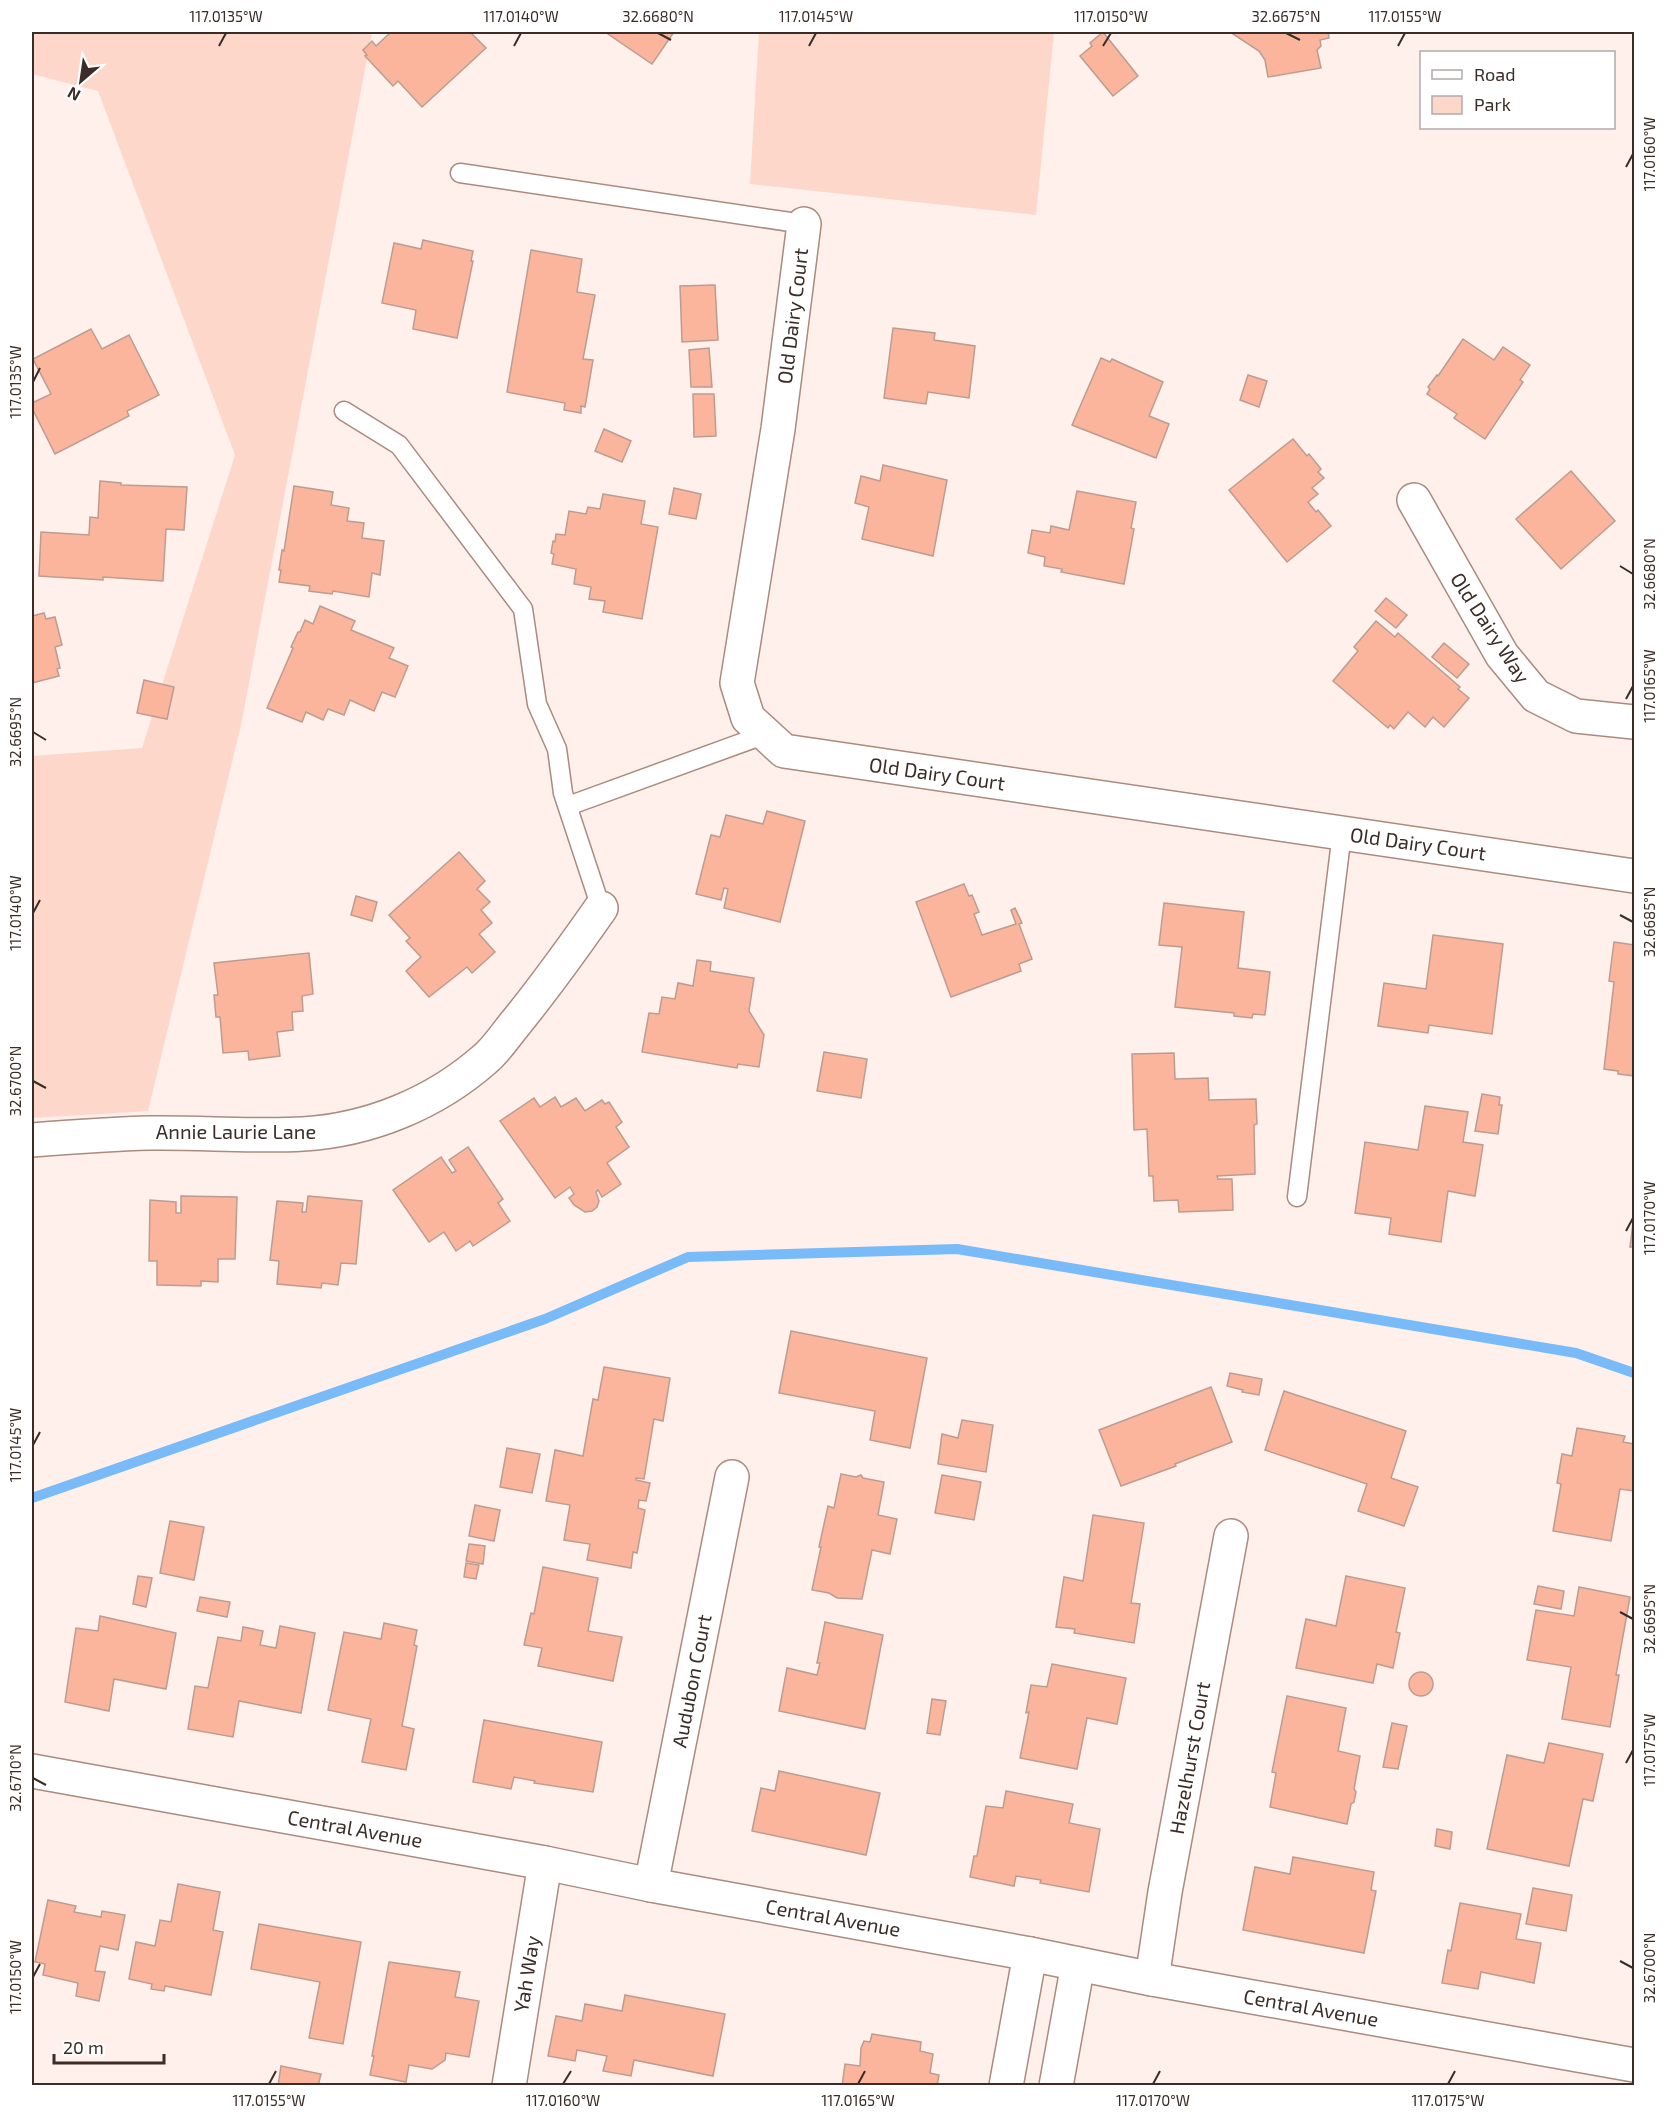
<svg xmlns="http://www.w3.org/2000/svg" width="1666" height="2117" viewBox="0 0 1666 2117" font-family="'Exo 2',sans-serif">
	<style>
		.green { fill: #fcd7ca }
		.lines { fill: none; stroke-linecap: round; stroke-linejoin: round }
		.stream { stroke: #79baf9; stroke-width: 10 }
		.building { fill: #fcb59d; stroke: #bd9c90; stroke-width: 1.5 }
		.lane-casing { stroke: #ab8a7f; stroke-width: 21 }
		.street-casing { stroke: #ab8a7f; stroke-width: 36 }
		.secondary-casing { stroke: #ab8a7f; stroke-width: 36 }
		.lane { stroke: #fff; stroke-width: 18 }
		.street { stroke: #fff; stroke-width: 33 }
		.secondary { stroke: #fff; stroke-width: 33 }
		.ticks { fill: none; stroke: #3a2d28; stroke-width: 2 }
		.labels { text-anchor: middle; stroke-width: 4.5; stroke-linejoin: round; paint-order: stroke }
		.street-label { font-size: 20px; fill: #3a2d28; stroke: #fff }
		.neatline { fill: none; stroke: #3a2d28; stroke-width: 2 }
		.ticks-label { font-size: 15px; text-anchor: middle; fill: #3a2d28 }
	</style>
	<rect width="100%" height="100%" fill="#fff0eb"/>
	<g class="green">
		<polygon points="32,32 372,32 241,725 148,1111 32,1118 32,756 142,748 235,455 98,91 32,74"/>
		<polygon points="759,32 1054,32 1036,215 750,184"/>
	</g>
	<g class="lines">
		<polyline class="stream" points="32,1498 545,1319 688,1257 957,1249 1576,1353 1634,1373"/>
	</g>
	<g class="building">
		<polygon points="391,32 470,32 486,48 422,107 398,81 393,86 365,56 367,55 363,50 372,41 376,46"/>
		<polygon points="609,32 674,32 652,64 608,34"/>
		<polygon points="1103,32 1138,76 1113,96 1080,56 1092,46 1090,43"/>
		<polygon points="1230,32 1328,32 1329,38 1320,40 1321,46 1317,50 1321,68 1268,77 1265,60 1259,51"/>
		<polygon points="423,240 473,251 471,261 473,261 457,338 413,329 416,310 382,303 394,243 421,249"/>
		<polygon points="531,250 582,259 577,292 595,295 583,359 593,360 585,407 581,406 581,413 564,410 565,403 507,392"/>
		<polygon points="715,285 718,340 682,342 680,286"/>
		<polygon points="893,328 935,333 934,340 975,346 969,398 928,392 926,404 884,398"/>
		<polygon points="91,329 102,349 129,335 159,395 127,411 129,416 55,454 32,408 32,403 51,394 33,359"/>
		<polygon points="1463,339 1494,360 1503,347 1530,365 1520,380 1523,382 1485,439 1454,418 1457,414 1427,394 1430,389 1428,387 1437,375 1438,376"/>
		<polygon points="709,348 712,387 691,387 689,350"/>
		<polygon points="1101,358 1110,362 1112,359 1163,382 1149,416 1169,424 1156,458 1072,425"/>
		<polygon points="1248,375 1267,381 1259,407 1240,400"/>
		<polygon points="693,394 714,394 716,436 694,437"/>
		<polygon points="604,429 631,441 622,462 595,451"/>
		<polygon points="1293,439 1307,456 1309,454 1321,469 1318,472 1324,478 1312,488 1318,494 1308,502 1316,512 1318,510 1331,526 1287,562 1229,490"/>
		<polygon points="883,465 947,480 933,556 862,539 869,507 855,503 861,476 880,481"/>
		<polygon points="1571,471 1615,521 1561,569 1516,519"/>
		<polygon points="100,481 121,483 121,485 187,487 184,530 166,529 163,581 103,577 103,580 39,576 41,532 89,535 90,517 98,518"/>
		<polygon points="294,486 333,492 331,505 349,508 347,521 364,523 362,538 384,541 380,575 372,573 369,597 333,591 332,594 309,591 310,586 279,582 281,570 279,570 282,550 284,551"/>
		<polygon points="674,488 701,494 696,519 669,514"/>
		<polygon points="1077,491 1136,502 1131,528 1134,529 1124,584 1061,572 1062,569 1044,566 1045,557 1028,553 1032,530 1050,533 1051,526 1069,530"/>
		<polygon points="603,494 645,501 641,524 658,527 642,619 603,612 605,601 589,599 591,587 574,584 576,569 552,564 554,554 551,553 553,541 555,542 556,534 565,535 569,511 586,514 588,507 600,509"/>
		<polygon points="1386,598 1407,615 1396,628 1375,611"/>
		<polygon points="320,606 355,621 351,630 394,648 389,658 408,666 395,697 382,692 374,711 350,700 344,715 328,709 323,720 306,712 302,722 267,708 293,648 291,647 298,632 300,632 305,620 313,624"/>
		<polygon points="44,613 46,619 55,617 62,645 55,647 60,668 57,669 59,676 32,683 32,616"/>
		<polygon points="1376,621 1395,637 1398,633 1460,687 1458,689 1469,698 1444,727 1433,717 1425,727 1408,712 1394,729 1390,725 1388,728 1333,681 1358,651 1354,647"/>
		<polygon points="1444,643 1469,664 1457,678 1432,657"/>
		<polygon points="144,680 174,687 167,719 137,713"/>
		<polygon points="767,811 805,821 780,922 724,908 728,889 724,888 721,900 696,894 711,835 720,837 726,815 763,824"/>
		<polygon points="459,852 485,881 477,889 490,902 481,910 492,923 479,934 495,952 472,973 467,967 429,997 406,971 421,957 406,941 410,938 389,915"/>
		<polygon points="964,884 969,896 972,895 979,912 974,914 982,935 1016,924 1011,910 1015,908 1022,923 1019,924 1032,959 1019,964 1021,971 951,997 916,902"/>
		<polygon points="356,896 377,902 372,921 351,915"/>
		<polygon points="1164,903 1244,912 1238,968 1270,972 1265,1015 1253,1014 1252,1018 1234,1016 1234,1013 1175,1007 1182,947 1159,945"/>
		<polygon points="1433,935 1503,944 1492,1034 1429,1025 1428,1033 1378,1026 1384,983 1426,989"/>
		<polygon points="1614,942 1634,945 1634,1076 1618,1074 1618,1071 1604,1069 1614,982 1609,981"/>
		<polygon points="309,953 313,994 302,996 303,1011 292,1012 293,1030 277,1032 280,1056 249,1060 248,1051 223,1053 220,1017 216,1017 214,995 218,995 214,963"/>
		<polygon points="697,960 711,962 710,971 754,978 749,1011 764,1035 759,1067 738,1064 737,1068 642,1052 649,1013 659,1014 662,997 675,999 678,983 693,986"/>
		<polygon points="824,1052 867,1059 861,1098 817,1091"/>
		<polygon points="1174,1053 1175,1079 1208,1078 1209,1100 1256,1099 1257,1124 1254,1125 1255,1174 1217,1176 1218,1179 1232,1179 1233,1210 1179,1212 1178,1200 1154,1201 1153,1176 1149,1176 1147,1129 1134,1130 1132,1054"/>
		<polygon points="1482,1094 1500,1097 1499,1105 1502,1105 1498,1134 1475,1131"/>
		<polygon points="555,1097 561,1107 576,1098 585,1111 602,1100 605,1104 609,1102 622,1122 616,1127 629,1147 607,1163 621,1184 602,1197 598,1190 596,1192 599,1201 597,1207 592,1211 585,1212 574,1205 569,1198 574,1194 570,1187 555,1198 500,1121 534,1098 540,1107"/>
		<polygon points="1425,1106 1468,1112 1463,1142 1483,1145 1475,1196 1448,1191 1441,1242 1389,1234 1391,1218 1355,1213 1365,1142 1418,1150"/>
		<polygon points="468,1147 503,1199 498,1203 510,1221 473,1246 470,1241 456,1251 444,1232 429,1242 393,1190 441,1157 452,1173 456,1171 449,1160"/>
		<polygon points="181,1196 237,1197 235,1259 218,1259 218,1282 201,1281 201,1286 157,1285 157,1261 149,1261 150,1200 176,1202 176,1213 181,1213"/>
		<polygon points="308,1196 362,1201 356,1264 341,1263 338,1285 322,1283 321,1288 277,1284 279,1261 270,1260 277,1201 303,1203 302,1212 306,1212"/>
		<polygon points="1634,1215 1634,1247 1630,1247"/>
		<polygon points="791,1331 927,1358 910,1448 870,1440 875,1411 779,1393"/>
		<polygon points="604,1367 670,1378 663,1421 654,1419 644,1479 636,1478 636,1480 650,1483 646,1501 639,1500 638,1508 645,1510 637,1553 633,1552 631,1568 587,1560 590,1544 564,1540 570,1505 546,1501 555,1450 583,1456 593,1399 598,1400"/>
		<polygon points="1230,1373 1262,1379 1259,1395 1242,1392 1243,1390 1227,1386"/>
		<polygon points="1211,1387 1232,1442 1175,1464 1176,1466 1121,1486 1099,1430"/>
		<polygon points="1284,1391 1406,1431 1391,1478 1418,1487 1404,1526 1358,1511 1367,1484 1265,1450"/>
		<polygon points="962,1420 993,1425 986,1472 938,1464 942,1434 958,1438"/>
		<polygon points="1577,1428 1625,1436 1623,1442 1634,1444 1634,1491 1620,1489 1611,1541 1553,1531 1561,1484 1557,1483 1562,1454 1572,1456"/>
		<polygon points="507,1448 540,1454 532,1493 500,1487"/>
		<polygon points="841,1474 856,1477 861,1475 863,1478 884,1482 878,1515 897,1519 890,1554 872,1550 862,1599 837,1598 829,1593 812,1590 821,1547 819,1547 828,1506 834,1508"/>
		<polygon points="942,1475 981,1482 974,1520 935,1513"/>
		<polygon points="475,1505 500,1510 494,1541 469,1536"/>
		<polygon points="1093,1515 1144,1523 1131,1603 1140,1604 1134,1643 1074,1633 1075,1629 1056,1627 1064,1577 1083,1581"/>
		<polygon points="170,1521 204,1527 194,1580 160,1573"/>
		<polygon points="469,1544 485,1546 483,1564 466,1561"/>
		<polygon points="466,1563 479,1565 476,1579 464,1577"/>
		<polygon points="543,1567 598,1578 588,1631 622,1637 613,1681 538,1666 542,1648 524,1645 531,1613 534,1614"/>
		<polygon points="138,1576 152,1578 146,1607 133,1604"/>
		<polygon points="1346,1576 1405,1588 1396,1632 1400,1633 1393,1668 1377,1664 1373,1683 1296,1668 1306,1619 1336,1626"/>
		<polygon points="1538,1586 1564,1591 1561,1609 1534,1604"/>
		<polygon points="1579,1587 1630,1597 1616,1675 1619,1675 1610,1727 1562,1719 1571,1667 1527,1660 1536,1610 1574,1616"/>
		<polygon points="200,1597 230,1602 227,1617 197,1611"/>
		<polygon points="100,1616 176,1633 166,1689 114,1679 109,1711 65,1702 76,1628 98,1631"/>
		<polygon points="825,1622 883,1635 865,1729 779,1711 787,1668 817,1675 820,1663 817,1663"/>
		<polygon points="384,1623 417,1630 414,1645 417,1646 402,1726 414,1729 406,1770 362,1762 371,1719 328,1710 344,1632 381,1639"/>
		<polygon points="280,1626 315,1633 301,1713 239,1701 233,1737 188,1729 195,1686 208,1688 218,1637 241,1641 243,1627 263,1631 260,1645 276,1648"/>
		<polygon points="1052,1664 1126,1678 1117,1724 1087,1718 1077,1769 1020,1758 1029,1712 1026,1713 1031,1685 1047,1687"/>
		<circle cx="1421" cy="1684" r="12"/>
		<polygon points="1287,1696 1346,1708 1338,1751 1360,1756 1354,1789 1356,1792 1354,1802 1351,1804 1347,1824 1270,1807 1276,1773 1272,1772"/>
		<polygon points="932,1699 946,1701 940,1735 927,1733"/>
		<polygon points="484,1720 602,1742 593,1792 534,1783 535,1781 514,1777 511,1789 473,1782"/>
		<polygon points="1392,1723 1407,1726 1398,1769 1383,1767"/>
		<polygon points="1549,1743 1603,1754 1593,1801 1583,1799 1569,1866 1487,1849 1507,1755 1544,1763"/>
		<polygon points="779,1771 880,1793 866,1855 752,1831 761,1788 775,1791"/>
		<polygon points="1006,1791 1073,1804 1069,1823 1100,1829 1089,1892 1040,1883 1041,1880 1016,1876 1014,1886 970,1877 974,1856 977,1856 986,1806 1003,1808"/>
		<polygon points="1437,1829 1452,1832 1450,1849 1435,1846"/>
		<polygon points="1293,1857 1374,1872 1371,1890 1376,1891 1364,1953 1243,1930 1255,1867 1290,1874"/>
		<polygon points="178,1884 220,1892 213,1930 223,1932 211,1995 165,1986 164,1991 151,1989 152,1984 129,1979 136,1942 155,1946 160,1920 171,1922"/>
		<polygon points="1533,1888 1572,1895 1566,1931 1526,1924"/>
		<polygon points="48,1900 76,1906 74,1912 101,1917 102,1911 125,1915 118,1950 100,1946 95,1971 105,1972 99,2001 76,1996 78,1983 43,1975 45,1964 35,1962"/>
		<polygon points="1460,1903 1521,1914 1516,1939 1541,1943 1534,1983 1481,1972 1478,1989 1442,1983 1448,1950 1451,1951"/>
		<polygon points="259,1924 361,1942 343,2044 309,2038 320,1982 251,1969"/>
		<polygon points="389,1962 460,1972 455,1997 479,2001 469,2057 446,2053 445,2060 432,2069 409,2065 406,2082 370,2075 374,2056 372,2056"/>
		<polygon points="625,1995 725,2014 713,2076 634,2060 631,2076 603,2071 607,2056 577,2050 575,2061 548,2056 556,2016 582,2021 585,2004 622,2011"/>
		<polygon points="872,2034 921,2042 920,2051 933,2054 930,2073 939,2075 937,2086 842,2086 845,2064 860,2066 861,2048 864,2041 870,2042"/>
		<polygon points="281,2066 321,2074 318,2086 278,2086"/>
	</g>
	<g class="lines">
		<defs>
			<g id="lane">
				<polyline points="460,173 804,224"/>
				<polyline points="344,411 399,445 523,609 537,704 557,749 563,793 601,908"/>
				<polyline points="568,806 766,734"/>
				<polyline points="1297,1197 1342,833"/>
			</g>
			<g id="street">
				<polyline points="804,224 778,429 737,683 748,718 784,751 1634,876"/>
				<polyline points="1414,500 1502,655 1536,696 1576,716 1634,722"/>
				<path d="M32 1140C71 1137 110 1134 149 1133 200 1132 252 1137 303 1134 370 1130 435 1103 485 1059 496 1050 505 1036 514 1025 545 987 573 948 601 908"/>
				<polyline points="651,1885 732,1477"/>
				<polyline points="1152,1979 1165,1892 1231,1536"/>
				<polyline points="509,2086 545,1863"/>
				<polyline points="1006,2086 1030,1954"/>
				<polyline points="1056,2086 1078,1964"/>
			</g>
			<polyline id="secondary" points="32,1771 545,1863 651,1885 1030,1954 1152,1979 1634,2065"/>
		</defs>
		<use href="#lane" class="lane-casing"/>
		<use href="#street" class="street-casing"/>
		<use href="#secondary" class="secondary-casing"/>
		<use href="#lane" class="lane"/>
		<use href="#street" class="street"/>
		<use href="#secondary" class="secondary"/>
	</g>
	<path class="ticks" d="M658 33 671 40M1286 33 1300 40M219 46 226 33M514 46 521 33M809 46 816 33M1103 46 1111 33M1398 46 1405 33M1626 167 1633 154M33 382 40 368M1620 566 1633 574M1626 699 1633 686M33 732 46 740M33 913 40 900M1620 915 1633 922M33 1081 46 1088M1626 1231 1633 1218M33 1445 40 1432M1620 1612 1633 1619M1626 1763 1633 1750M33 1778 46 1785M1620 1961 1633 1968M33 1977 40 1964M269 2084 276 2071M563 2084 571 2071M858 2084 865 2071M1153 2084 1160 2071M1448 2084 1455 2071"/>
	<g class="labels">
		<g class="street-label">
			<text transform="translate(793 316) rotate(-83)" y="7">Old Dairy Court</text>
			<text transform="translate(1490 628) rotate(57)" y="7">Old Dairy Way</text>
			<text transform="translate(937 774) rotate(8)" y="7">Old Dairy Court</text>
			<text transform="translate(1418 844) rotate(8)" y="7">Old Dairy Court</text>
			<text x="236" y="1139">Annie Laurie Lane</text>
			<text transform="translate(692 1681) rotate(-79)" y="7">Audubon Court</text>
			<text transform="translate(1190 1758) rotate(-80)" y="7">Hazelhurst Court</text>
			<text transform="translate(355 1829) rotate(10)" y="7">Central Avenue</text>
			<text transform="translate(833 1918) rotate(10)" y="7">Central Avenue</text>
			<text transform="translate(527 1974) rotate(-81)" y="7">Yah Way</text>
			<text transform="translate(1311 2008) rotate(10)" y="7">Central Avenue</text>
		</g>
	</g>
	<rect width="1666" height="2117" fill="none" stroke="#ffffff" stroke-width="66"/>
	<rect x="1420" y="51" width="195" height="78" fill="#ffffff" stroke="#b0aba9" stroke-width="1.5"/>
	<rect x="1432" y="70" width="30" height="9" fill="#ffffff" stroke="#b0aba9" stroke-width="1.5"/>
	<text x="1474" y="81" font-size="18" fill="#3a2d28">Road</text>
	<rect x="1432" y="96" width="30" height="18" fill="#fcd7ca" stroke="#b0aba9" stroke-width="1.5"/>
	<text x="1474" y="111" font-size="18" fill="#3a2d28">Park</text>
	<g transform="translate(81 81) rotate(209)" stroke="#ffffff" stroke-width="4.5" paint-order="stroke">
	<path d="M0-4.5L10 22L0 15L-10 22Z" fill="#3a2d28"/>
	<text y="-9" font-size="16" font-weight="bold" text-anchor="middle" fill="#3a2d28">N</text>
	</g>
	<path d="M54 2054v9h110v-9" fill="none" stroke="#3a2d28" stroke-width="3"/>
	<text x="63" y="2054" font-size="18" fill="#3a2d28" stroke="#ffffff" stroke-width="4.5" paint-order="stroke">20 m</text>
	<rect x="33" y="33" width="1600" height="2051" class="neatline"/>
	<g class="ticks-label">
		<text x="226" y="22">117.0135°W</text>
		<text x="521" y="22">117.0140°W</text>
		<text x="658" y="22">32.6680°N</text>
		<text x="816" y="22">117.0145°W</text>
		<text x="1111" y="22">117.0150°W</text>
		<text x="1286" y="22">32.6675°N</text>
		<text x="1405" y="22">117.0155°W</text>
		<text transform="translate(1650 154) rotate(-90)" y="5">117.0160°W</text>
		<text transform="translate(16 382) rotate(-90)" y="5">117.0135°W</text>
		<text transform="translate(1650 574) rotate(-90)" y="5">32.6680°N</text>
		<text transform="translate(1650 686) rotate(-90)" y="5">117.0165°W</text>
		<text transform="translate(16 732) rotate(-90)" y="5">32.6695°N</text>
		<text transform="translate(16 913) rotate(-90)" y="5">117.0140°W</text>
		<text transform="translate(1650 922) rotate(-90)" y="5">32.6685°N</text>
		<text transform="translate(16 1081) rotate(-90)" y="5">32.6700°N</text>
		<text transform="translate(1650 1218) rotate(-90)" y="5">117.0170°W</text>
		<text transform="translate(16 1445) rotate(-90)" y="5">117.0145°W</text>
		<text transform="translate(1650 1619) rotate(-90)" y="5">32.6695°N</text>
		<text transform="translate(1650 1750) rotate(-90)" y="5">117.0175°W</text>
		<text transform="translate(16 1778) rotate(-90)" y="5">32.6710°N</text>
		<text transform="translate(1650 1968) rotate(-90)" y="5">32.6700°N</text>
		<text transform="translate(16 1977) rotate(-90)" y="5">117.0150°W</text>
		<text x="269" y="2106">117.0155°W</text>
		<text x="563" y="2106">117.0160°W</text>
		<text x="858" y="2106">117.0165°W</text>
		<text x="1153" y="2106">117.0170°W</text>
		<text x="1448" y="2106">117.0175°W</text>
	</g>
</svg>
